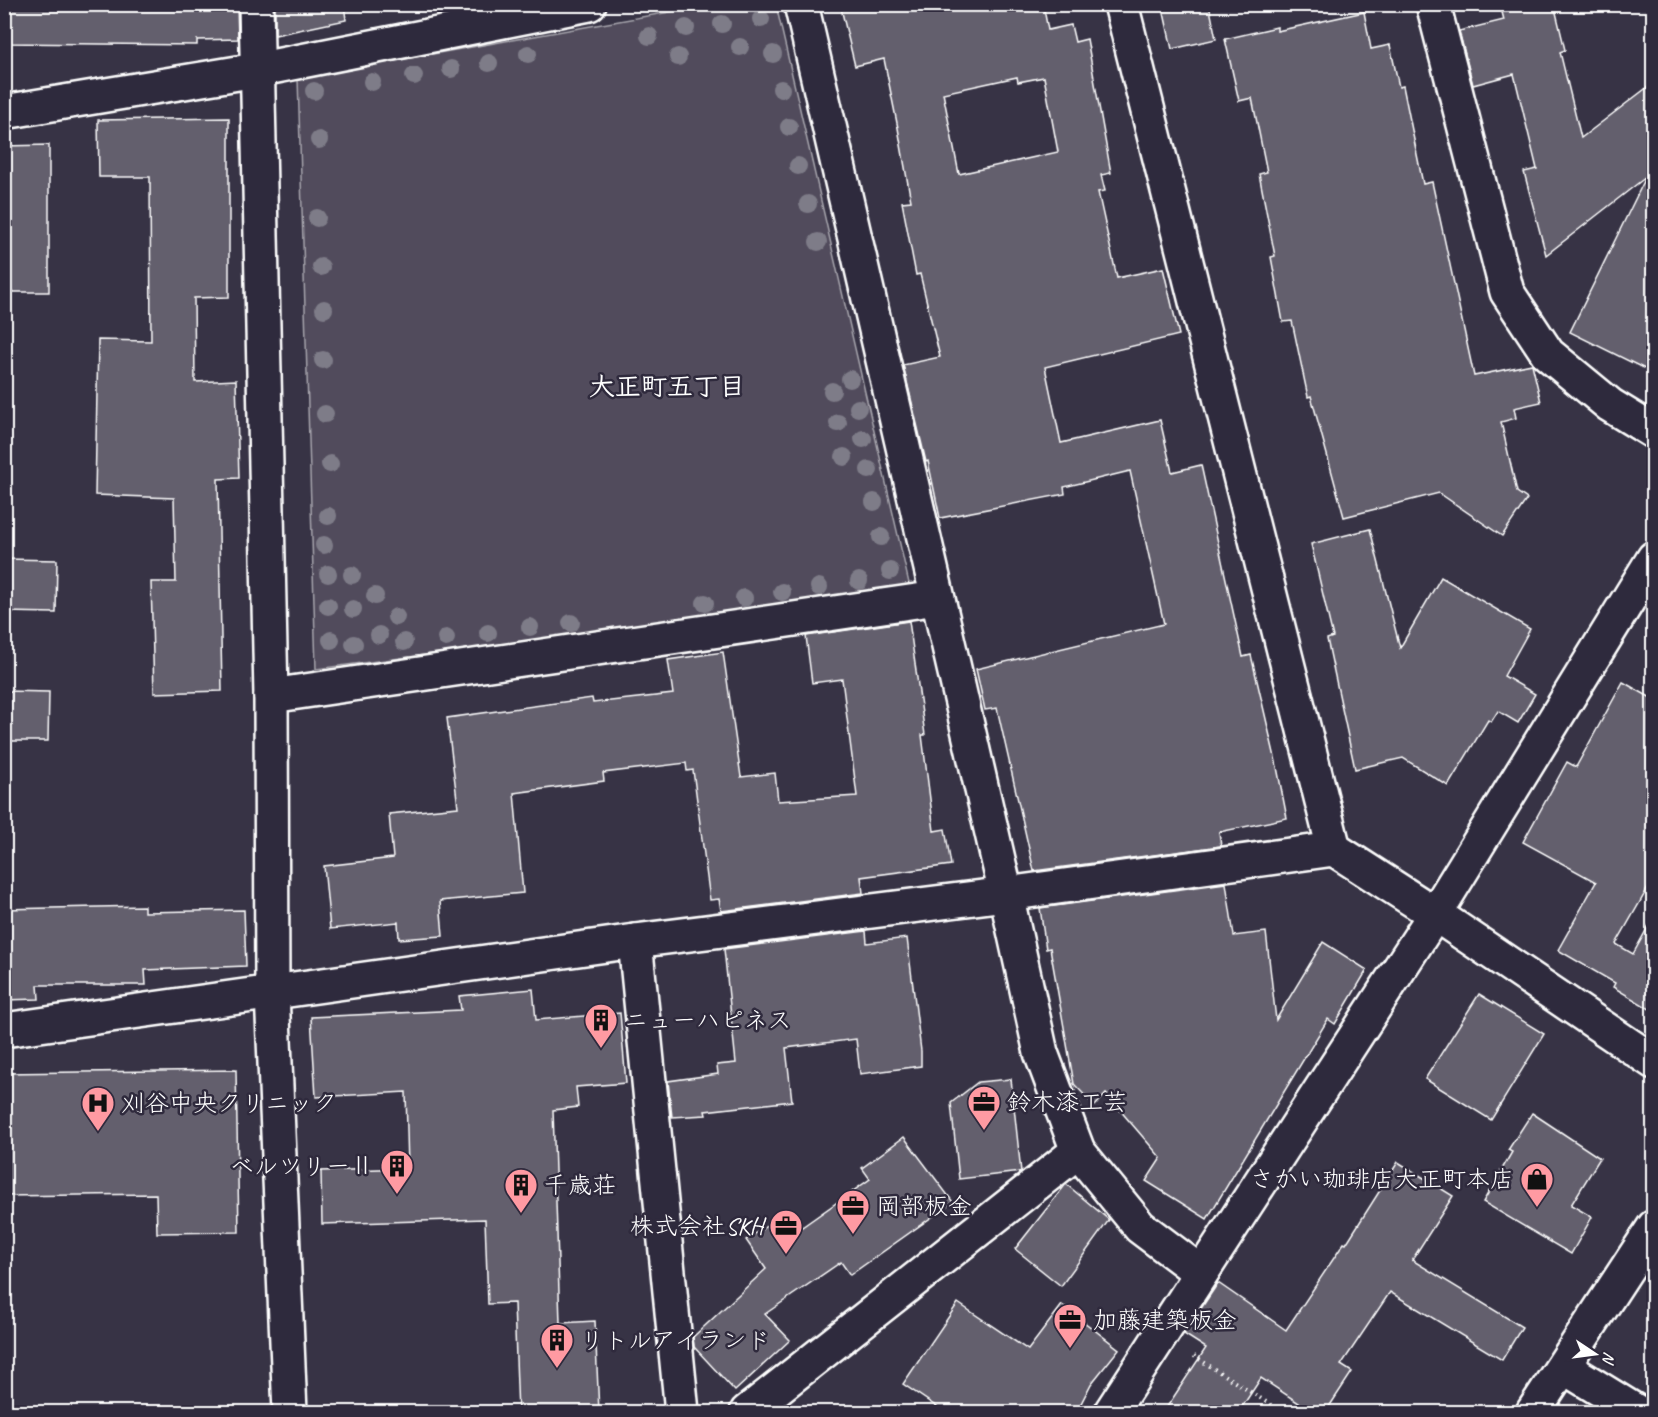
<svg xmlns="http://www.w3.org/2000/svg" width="1658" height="1417" viewBox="0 0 1658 1417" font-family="Caveat,'Klee One',sans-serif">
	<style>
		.green { fill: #514c5c; stroke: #a8a6ae; stroke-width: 1.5 }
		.building { fill: #635f6d; stroke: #fff; stroke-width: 1.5; fill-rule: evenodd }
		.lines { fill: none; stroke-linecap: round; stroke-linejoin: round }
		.minor-casing { stroke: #fff; stroke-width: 38 }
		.major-casing { stroke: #fff; stroke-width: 38 }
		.path { stroke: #fff; stroke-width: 4; stroke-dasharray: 1.5 4.5; stroke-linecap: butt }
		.minor { stroke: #2f2a3d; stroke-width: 33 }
		.major { stroke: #2f2a3d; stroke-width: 33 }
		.tree { fill: #7e7c88 }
		.labels { text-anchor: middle; stroke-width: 5; stroke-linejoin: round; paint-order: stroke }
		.poi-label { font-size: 24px; fill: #fff; stroke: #2f2a3d; text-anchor: start }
		.neighbourhood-label { font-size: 26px; font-weight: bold; fill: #fff; stroke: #2f2a3d }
	</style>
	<rect width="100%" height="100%" fill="#373345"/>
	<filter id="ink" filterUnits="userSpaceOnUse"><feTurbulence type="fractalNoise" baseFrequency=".0167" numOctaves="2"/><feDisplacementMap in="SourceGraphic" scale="12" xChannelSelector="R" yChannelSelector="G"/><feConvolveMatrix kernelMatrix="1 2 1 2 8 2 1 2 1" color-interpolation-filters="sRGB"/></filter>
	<g filter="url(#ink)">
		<polygon class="green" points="709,5 776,5 911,592 316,669 298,78"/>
		<g class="building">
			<polygon points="4,4 237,4 238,39 197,40 197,45 4,43"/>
			<polygon points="275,4 344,4 346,20 275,35"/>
			<path d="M840 4H1043L1048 30 1071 25 1075 42 1087 39 1111 173 1101 175 1105 191 1098 192 1117 278 1163 268 1179 335 1045 367 1061 443 1160 420 1172 472 1201 465 1243 657 1251 655 1276 762 1287 818 1219 832 1221 846 1034 871 997 708 985 710 976 669 1164 624 1130 471 1064 487 1065 494 940 518 928 461 926 462 903 365 940 357 920 274 916 275 902 202 911 201 898 128 884 59 855 66ZM1017 77 1018 82 1044 77 1058 152 959 174 943 93Z"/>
			<polygon points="1162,4 1209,4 1216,39 1172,49"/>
			<polygon points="1500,4 1554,4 1565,50 1560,52 1581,138 1653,83 1653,373 1570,332 1646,177 1546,255 1524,172 1537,169 1514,74 1473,85 1459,31 1504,20"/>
			<polygon points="1364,12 1371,49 1390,45 1399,87 1403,86 1423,184 1432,182 1474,376 1532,364 1541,402 1514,408 1516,418 1501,422 1517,492 1527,499 1502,536 1439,493 1344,517 1311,396 1308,397 1292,321 1283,322 1271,257 1275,256 1259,174 1267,172 1252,98 1239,101 1225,39 1277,27 1277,31"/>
			<polygon points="229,118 229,297 194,298 195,382 236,380 239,478 218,479 222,691 154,693 151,582 176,582 174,498 95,495 98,340 151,341 150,177 99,177 98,120"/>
			<polygon points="49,145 49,292 4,292 4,146"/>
			<polygon points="1370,529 1400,648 1441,577 1530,629 1504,676 1535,694 1518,723 1498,711 1491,722 1488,720 1448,786 1403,758 1355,769 1327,639 1333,637 1311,544"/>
			<polygon points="4,559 57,560 56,613 4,612"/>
			<polygon points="909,621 925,735 922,735 934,831 945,829 951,865 861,877 863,893 721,911 719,899 710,900 693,770 687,771 686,763 603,773 604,781 514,793 523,893 440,901 443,936 399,939 398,922 330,929 324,866 393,858 389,814 458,807 447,718 592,698 593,703 673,694 668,660 723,652 741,777 775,773 778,801 857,796 842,679 812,683 806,636"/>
			<polygon points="1623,682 1653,699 1653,879 1616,944 1633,954 1653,918 1653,1011 1613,987 1615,983 1558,950 1596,882 1523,842 1567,762 1576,767"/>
			<polygon points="4,691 49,692 48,741 4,741"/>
			<polygon points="1226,883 1234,936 1266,932 1276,1020 1323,942 1367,970 1335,1024 1328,1019 1207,1219 1146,1181 1161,1158 1106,1094 1095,1106 1074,1084 1050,948 1046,949 1040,908"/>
			<polygon points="144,906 144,912 244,910 246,966 145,970 146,985 38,985 39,999 4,1000 4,909"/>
			<polygon points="866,931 867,943 907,938 921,1051 921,1066 860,1074 856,1039 786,1048 792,1101 705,1111 706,1115 672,1117 668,1081 718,1074 717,1065 736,1063 724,949"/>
			<polygon points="533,989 536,1020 620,1013 626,1083 576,1087 578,1107 553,1110 560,1323 595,1321 599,1413 518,1413 514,1303 488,1304 485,1219 322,1224 321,1171 408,1168 406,1092 316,1097 311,1017 461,1010 459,996"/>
			<polygon points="1479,994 1544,1034 1491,1120 1425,1079"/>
			<polygon points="236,1070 239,1232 157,1233 156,1194 4,1196 4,1073"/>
			<polygon points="1011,1079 1021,1172 959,1179 951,1103 978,1082"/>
			<polygon points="1532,1113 1600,1158 1571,1205 1592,1217 1571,1254 1483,1202 1512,1152 1508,1150"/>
			<polygon points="904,1137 953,1202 850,1275 841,1262 765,1314 790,1340 735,1391 694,1347 693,1337 766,1269 746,1240 790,1210 802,1227 870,1179 862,1168"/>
			<polygon points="1398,1162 1453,1196 1412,1260 1522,1327 1502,1360 1390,1292 1341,1365 1352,1372 1325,1413 1314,1413 1261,1378 1238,1413 1163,1413 1206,1348 1184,1334 1218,1283 1286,1330 1344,1243 1346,1244"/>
			<polygon points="1066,1184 1109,1220 1061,1286 1015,1249"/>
			<polygon points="958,1303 1028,1350 1062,1305 1119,1349 1091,1384 1076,1413 946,1413 903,1384"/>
		</g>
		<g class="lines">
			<defs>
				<g id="minor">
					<polyline points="256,4 271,696 272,993 290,1412"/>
					<polyline points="801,4 1006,894 1041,1053 1078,1151 1140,1227 1201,1273"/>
					<polyline points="1121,4 1334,849 1435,914 1654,1062"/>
					<polyline points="1433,4 1507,292 1548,354 1610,405 1654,432"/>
					<polyline points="4,112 256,70 589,4"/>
					<polyline points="271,696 937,598"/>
					<polyline points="635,941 682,1412"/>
					<polyline points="4,1030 635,941 1006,894 1334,849"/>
					<polyline points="1564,1367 1637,1412"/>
					<polyline points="747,1412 1078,1151"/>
					<polyline points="1111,1412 1435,914 1654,558"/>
				</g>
				<polyline id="major" points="1533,1412 1654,1227"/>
			</defs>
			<use href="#minor" class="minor-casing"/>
			<use href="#major" class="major-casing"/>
			<polyline class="path" points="1194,1356 1282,1412"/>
			<use href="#minor" class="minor"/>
			<use href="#major" class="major"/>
		</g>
		<g class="tree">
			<circle cx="761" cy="19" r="9"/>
			<circle cx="722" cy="24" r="9"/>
			<circle cx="686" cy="28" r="9"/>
			<circle cx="649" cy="36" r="9"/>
			<circle cx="740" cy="47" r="9"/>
			<circle cx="528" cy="54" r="9"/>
			<circle cx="773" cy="54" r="9"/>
			<circle cx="678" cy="57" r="9"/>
			<circle cx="489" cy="63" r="9"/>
			<circle cx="451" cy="69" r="9"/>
			<circle cx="414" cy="76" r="9"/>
			<circle cx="372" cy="82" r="9"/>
			<circle cx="781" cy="89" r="9"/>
			<circle cx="314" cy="91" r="9"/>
			<circle cx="789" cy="127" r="9"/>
			<circle cx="319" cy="140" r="9"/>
			<circle cx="798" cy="166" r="9"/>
			<circle cx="808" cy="204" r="9"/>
			<circle cx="317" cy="218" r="9"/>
			<circle cx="818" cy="242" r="9"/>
			<circle cx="321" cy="267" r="9"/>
			<circle cx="324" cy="309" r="9"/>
			<circle cx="323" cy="360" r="9"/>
			<circle cx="850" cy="379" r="9"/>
			<circle cx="832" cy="391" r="9"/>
			<circle cx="858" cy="408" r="9"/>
			<circle cx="325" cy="414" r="9"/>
			<circle cx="838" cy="423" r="9"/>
			<circle cx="863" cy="439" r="9"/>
			<circle cx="844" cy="457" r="9"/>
			<circle cx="330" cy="464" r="9"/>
			<circle cx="869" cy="470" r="9"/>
			<circle cx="874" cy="502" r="9"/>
			<circle cx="328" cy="516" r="9"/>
			<circle cx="881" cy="537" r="9"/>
			<circle cx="324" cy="545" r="9"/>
			<circle cx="890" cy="571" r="9"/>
			<circle cx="328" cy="574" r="9"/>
			<circle cx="352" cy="575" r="9"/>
			<circle cx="859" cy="581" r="9"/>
			<circle cx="819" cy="587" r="9"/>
			<circle cx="782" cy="592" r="9"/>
			<circle cx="375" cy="596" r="9"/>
			<circle cx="744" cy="598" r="9"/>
			<circle cx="705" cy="603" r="9"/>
			<circle cx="328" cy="606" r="9"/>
			<circle cx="353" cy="609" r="9"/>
			<circle cx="396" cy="617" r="9"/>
			<circle cx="571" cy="623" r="9"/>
			<circle cx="530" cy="627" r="9"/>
			<circle cx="488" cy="633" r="9"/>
			<circle cx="379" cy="635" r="9"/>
			<circle cx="446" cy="638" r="9"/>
			<circle cx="331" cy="640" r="9"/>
			<circle cx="404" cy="642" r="9"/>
			<circle cx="354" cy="644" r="9"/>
		</g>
	</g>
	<defs>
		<symbol id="building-pin" viewBox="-11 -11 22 30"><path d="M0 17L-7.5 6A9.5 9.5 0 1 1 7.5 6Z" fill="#ff9aa2" stroke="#2f2a3d"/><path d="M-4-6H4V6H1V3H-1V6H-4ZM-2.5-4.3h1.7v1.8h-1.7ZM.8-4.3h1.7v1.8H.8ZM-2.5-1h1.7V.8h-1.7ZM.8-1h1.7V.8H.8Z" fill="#111"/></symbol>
		<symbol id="office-pin" viewBox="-11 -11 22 30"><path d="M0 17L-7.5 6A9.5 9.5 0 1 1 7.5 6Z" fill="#ff9aa2" stroke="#2f2a3d"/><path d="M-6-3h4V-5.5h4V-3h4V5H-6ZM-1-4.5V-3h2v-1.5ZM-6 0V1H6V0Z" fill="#111"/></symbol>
		<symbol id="hospital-pin" viewBox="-11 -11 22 30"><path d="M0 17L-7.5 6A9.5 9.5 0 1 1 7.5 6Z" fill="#ff9aa2" stroke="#2f2a3d"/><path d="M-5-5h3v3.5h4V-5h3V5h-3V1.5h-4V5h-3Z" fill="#111"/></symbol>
		<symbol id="shop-pin" viewBox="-11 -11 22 30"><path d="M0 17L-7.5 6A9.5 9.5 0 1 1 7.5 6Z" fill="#ff9aa2" stroke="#2f2a3d"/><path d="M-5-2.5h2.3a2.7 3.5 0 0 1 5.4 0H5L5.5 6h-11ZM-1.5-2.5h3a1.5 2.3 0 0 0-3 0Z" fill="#111"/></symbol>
	</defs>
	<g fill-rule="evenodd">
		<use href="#building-pin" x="582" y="1001" width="38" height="52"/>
		<use href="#office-pin" x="965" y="1083" width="38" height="52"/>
		<use href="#hospital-pin" x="79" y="1084" width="38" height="52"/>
		<use href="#building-pin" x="378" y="1147" width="38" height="52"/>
		<use href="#shop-pin" x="1518" y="1160" width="38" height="52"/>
		<use href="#building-pin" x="502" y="1166" width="38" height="52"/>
		<use href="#office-pin" x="834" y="1187" width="38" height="52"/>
		<use href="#office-pin" x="767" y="1207" width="38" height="52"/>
		<use href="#office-pin" x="1051" y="1301" width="38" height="52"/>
		<use href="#building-pin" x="538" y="1321" width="38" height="52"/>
	</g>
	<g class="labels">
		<g class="poi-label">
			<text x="624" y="1028">ニューハピネス</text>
			<text x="1007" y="1110">鈴木漆工芸</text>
			<text x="121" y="1111">刈谷中央クリニック</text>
			<text x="374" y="1174" text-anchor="end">ベルツリーⅡ</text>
			<text x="1514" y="1187" text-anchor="end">さかい珈琲店大正町本店</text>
			<text x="544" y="1193">千歳荘</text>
			<text x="876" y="1214">岡部板金</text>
			<text x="763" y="1234" text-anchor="end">株式会社SKH</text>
			<text x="1093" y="1328">加藤建築板金</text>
			<text x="580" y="1348">リトルアイランド</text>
		</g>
		<g class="neighbourhood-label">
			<text x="667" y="395">大正町五丁目</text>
		</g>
	</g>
	<rect width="1658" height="1417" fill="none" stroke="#2f2a3d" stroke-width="24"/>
	<rect x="12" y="12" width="1634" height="1393" fill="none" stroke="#fff" stroke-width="2" filter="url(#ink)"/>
	<g transform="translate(1595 1354) rotate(103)" stroke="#2f2a3d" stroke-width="4.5" paint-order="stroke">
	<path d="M0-4.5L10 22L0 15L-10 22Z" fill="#ffffff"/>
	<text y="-9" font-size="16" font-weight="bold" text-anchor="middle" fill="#ffffff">N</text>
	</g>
</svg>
